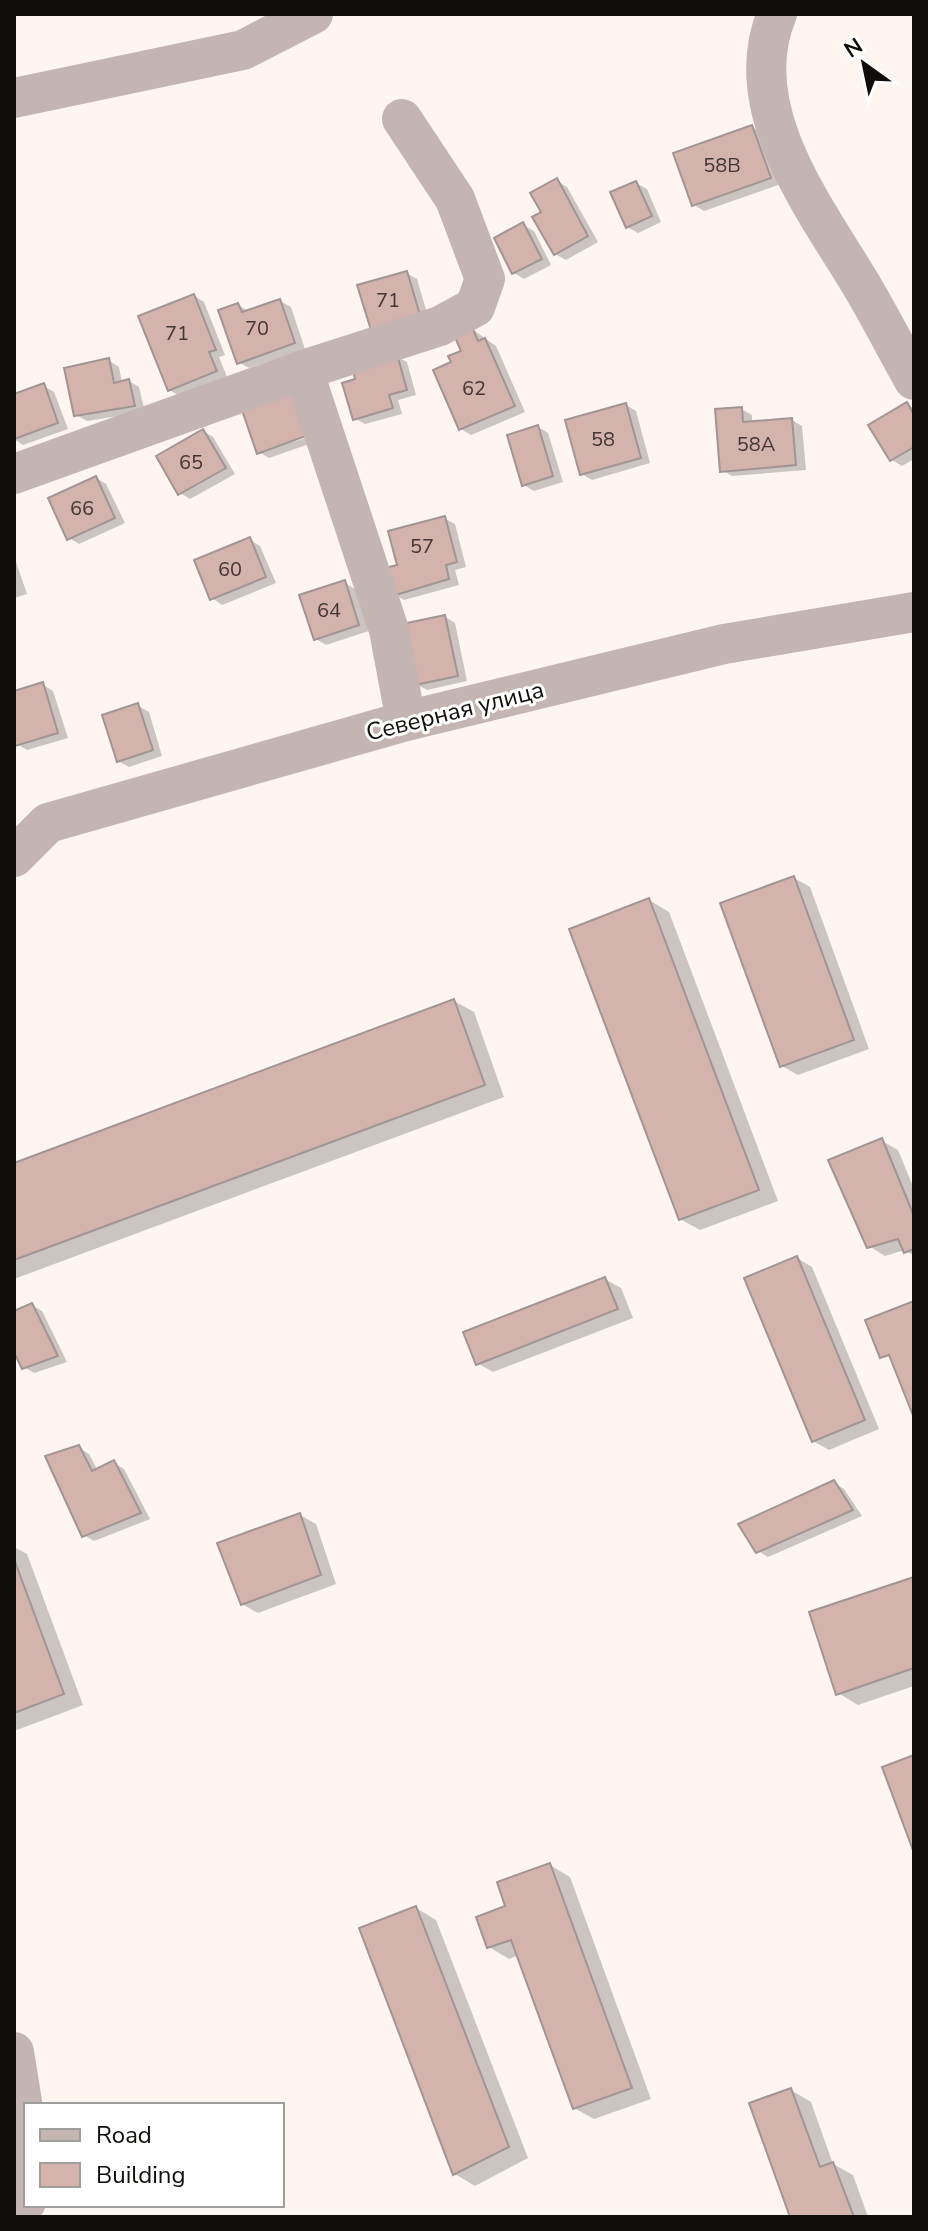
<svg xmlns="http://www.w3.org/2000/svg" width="928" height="2231" viewBox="0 0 928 2231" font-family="'Nunito Sans',sans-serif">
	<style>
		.shadow { fill: #0003 }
		.building { fill: #d4b3ac; stroke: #a19593; stroke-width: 2 }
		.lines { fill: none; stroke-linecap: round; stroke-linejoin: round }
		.minor { stroke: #c4b4b2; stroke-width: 40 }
		.labels { text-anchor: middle; stroke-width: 6; stroke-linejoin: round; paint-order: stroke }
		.number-label { font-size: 20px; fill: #413633 }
		.street-label { font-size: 24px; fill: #100d0b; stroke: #fff }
	</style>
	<rect width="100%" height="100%" fill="#fef5f1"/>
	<g class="shadow">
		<polygon points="752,127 763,133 781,184 704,211 694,205"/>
		<polygon points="557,181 567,187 598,242 566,260 555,254 543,213"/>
		<polygon points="636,183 647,189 661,222 638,233 627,227"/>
		<polygon points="523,225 534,231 551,265 524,279 514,273"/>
		<polygon points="406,273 417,279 429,320 360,286"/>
		<polygon points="194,296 204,302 225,355 219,357 227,377 180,396 169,390"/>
		<polygon points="280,301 291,307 305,349 249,368 238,362 238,305 250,312"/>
		<polygon points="472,329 496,346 525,412 471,435 461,429 454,363 464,352"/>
		<polygon points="396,356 407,362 416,395 398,400 402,414 365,424 354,418 357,380"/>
		<polygon points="108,360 119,367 122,383 129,381 139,387 145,412 87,421 76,415"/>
		<polygon points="44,386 54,392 68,429 23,445 14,439 14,397"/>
		<polygon points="907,404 914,409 914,459 902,466 892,460"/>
		<polygon points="626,405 636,411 650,463 592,480 582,474"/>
		<polygon points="741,409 752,415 752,423 792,420 802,426 806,470 732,476 722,470"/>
		<polygon points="538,427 548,433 563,482 534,491 524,485"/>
		<polygon points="203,431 213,437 235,474 190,499 180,493"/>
		<polygon points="313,436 315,442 269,458 259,452"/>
		<polygon points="96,478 106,484 125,523 79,544 69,538"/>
		<polygon points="444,518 455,524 466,567 455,570 459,585 404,600 394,594 400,566"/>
		<polygon points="250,540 260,546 276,583 222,605 212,598"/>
		<polygon points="14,556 27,594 14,598"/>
		<polygon points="345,583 355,589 369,631 326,645 316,639"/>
		<polygon points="445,617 455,623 467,681 427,690 416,684"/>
		<polygon points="43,685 53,691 68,738 27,750 17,744 14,736 14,694"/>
		<polygon points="138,706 149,712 162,756 129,767 118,761"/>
		<polygon points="794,878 810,887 869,1049 798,1075 782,1066"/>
		<polygon points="649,900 669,912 778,1201 700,1230 680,1219"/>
		<polygon points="454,1001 474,1012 504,1097 14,1279 14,1165"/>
		<polygon points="882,1141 898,1150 914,1189 914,1256 905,1250 885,1256 869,1246"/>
		<polygon points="797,1258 812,1267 879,1429 829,1450 813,1441"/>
		<polygon points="605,1279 621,1288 633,1318 493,1372 477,1363"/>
		<polygon points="31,1305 42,1311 67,1362 34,1373 24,1367 14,1347 14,1313"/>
		<polygon points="79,1448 89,1454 98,1471 114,1463 124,1469 150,1519 94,1541 84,1535"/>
		<polygon points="834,1483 844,1489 862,1516 768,1557 758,1551"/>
		<polygon points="300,1515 316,1524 336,1584 258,1613 242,1604"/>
		<polygon points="14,1547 27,1554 83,1705 17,1730 14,1728"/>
		<polygon points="914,1579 914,1686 858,1705 838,1693"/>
		<polygon points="550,1865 570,1877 651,2099 594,2119 574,2108 519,1955 509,1959 489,1947 508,1907"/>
		<polygon points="416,1908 436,1920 528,2158 475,2186 455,2174 362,1929"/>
		<polygon points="791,2090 811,2102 833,2164 853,2175 868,2217 792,2217"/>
	</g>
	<g class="building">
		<polygon points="752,125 771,178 692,206 673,153"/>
		<polygon points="557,178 588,236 554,255 532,217 541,212 530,193"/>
		<polygon points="636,181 652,216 626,228 610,192"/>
		<polygon points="523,222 542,259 512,274 494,238"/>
		<polygon points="407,271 420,315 371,330 357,285"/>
		<polygon points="194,294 216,350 209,352 217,371 168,391 138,316"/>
		<polygon points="280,299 295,343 237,364 218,310 238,303 242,312"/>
		<polygon points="472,327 478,341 485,338 515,406 459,430 433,370 451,362 448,356 461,351 454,335"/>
		<polygon points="397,354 407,390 389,395 393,408 353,420 342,383 355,379 352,367"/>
		<polygon points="109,358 114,383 129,379 135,406 74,416 64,368"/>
		<polygon points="44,383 58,423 14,439 14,394"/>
		<polygon points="291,393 306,436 257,454 242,410"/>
		<polygon points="907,402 914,415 914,447 890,461 868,425"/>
		<polygon points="626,403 641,458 580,475 565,420"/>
		<polygon points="742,407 743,422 792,418 796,465 720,472 715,409"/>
		<polygon points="538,425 553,476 522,486 507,435"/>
		<polygon points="203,429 226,468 178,495 156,456"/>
		<polygon points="96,476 115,518 67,540 48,498"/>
		<polygon points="445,516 457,562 446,565 449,579 392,596 385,568 397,565 388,531"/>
		<polygon points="250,537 266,577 210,600 194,560"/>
		<polygon points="345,580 359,625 314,640 299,595"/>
		<polygon points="445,615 458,676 415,685 402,624"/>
		<polygon points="43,682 58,733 15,746 14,691"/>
		<polygon points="138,703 153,750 117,762 102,715"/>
		<polygon points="794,876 854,1040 780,1067 720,903"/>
		<polygon points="649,898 759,1190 679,1220 569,929"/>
		<polygon points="454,999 485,1085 14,1260 14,1163"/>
		<polygon points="882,1138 914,1216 914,1249 904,1253 898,1239 867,1248 828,1160"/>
		<polygon points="797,1256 865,1420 812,1442 744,1278"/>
		<polygon points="605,1277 618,1309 476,1365 463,1332"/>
		<polygon points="914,1301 914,1418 889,1355 880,1358 865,1320"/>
		<polygon points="32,1303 58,1356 22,1369 14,1352 14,1311"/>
		<polygon points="79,1445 92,1471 114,1460 141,1513 82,1537 45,1456"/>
		<polygon points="834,1480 853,1510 756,1553 738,1524"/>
		<polygon points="300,1513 321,1575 241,1605 217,1543"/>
		<polygon points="14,1559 64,1694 14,1713"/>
		<polygon points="914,1577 914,1668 836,1695 809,1612"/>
		<polygon points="914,1755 914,1853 882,1767"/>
		<polygon points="550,1863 632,2088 573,2109 511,1940 487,1948 476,1917 505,1906 497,1882"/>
		<polygon points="416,1906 509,2147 453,2175 359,1928"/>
		<polygon points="791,2088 820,2167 833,2162 854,2217 790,2217 749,2103"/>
	</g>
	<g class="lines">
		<g class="minor">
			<path d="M777 14C739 104 809 200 854 273 876 308 894 345 914 380"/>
			<polyline points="14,98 243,50 313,14"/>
			<polyline points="303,370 389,630 406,721"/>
			<polyline points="14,474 303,370 440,326 475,307 485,279 455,199 402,119"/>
			<polyline points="14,857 48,823 406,721 724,644 914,612"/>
			<polyline points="14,2052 22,2102 20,2188 26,2202"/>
		</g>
	</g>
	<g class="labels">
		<g class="number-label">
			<text x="722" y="172">58В</text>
			<text x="388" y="307">71</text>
			<text x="257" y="335">70</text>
			<text x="177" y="340">71</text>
			<text x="474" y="395">62</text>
			<text x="603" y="446">58</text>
			<text x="756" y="451">58А</text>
			<text x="191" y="469">65</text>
			<text x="82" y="515">66</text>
			<text x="422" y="553">57</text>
			<text x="230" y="576">60</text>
			<text x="329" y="617">64</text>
		</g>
		<g class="street-label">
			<text transform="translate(455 711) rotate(-14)" y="8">Северная улица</text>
		</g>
	</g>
	<rect width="928" height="2231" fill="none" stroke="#100d0b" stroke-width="32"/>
	<rect x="24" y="2103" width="260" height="104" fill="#ffffff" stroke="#9f9e9d" stroke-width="2"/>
	<rect x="40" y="2129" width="40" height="12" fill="#c4b4b2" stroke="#9f9e9d" stroke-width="2"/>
	<text x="96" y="2143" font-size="24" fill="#100d0b">Road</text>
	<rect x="40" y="2163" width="40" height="24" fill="#d4b3ac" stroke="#9f9e9d" stroke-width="2"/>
	<text x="96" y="2183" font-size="24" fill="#100d0b">Building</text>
	<g transform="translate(864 64) rotate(327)" stroke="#ffffff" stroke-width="6" paint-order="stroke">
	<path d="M0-6L14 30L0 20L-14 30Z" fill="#100d0b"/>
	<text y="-12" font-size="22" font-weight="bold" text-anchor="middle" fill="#100d0b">N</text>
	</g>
</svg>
